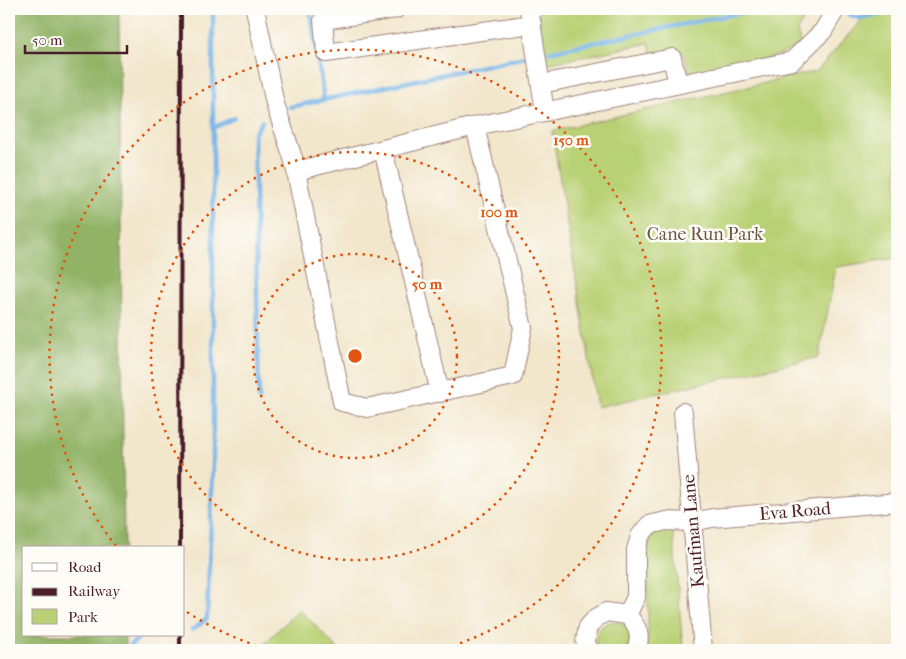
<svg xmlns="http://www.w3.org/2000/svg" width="906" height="659" viewBox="0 0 906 659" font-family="'IM FELL French Canon',serif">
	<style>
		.green { fill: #b9d175; stroke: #827850 }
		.forest { fill: #92b366; stroke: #6e6948 }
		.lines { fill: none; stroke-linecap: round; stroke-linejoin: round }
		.stream { stroke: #74b4e8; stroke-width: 4.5 }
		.minor-casing { stroke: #9e827b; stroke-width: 20 }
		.minor { stroke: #fff; stroke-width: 18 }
		.rail { stroke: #4a1f2b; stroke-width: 4 }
		.ring { fill: none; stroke: #e0560e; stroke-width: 2.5; stroke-dasharray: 2.5 5 }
		.labels { text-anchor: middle; stroke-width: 5; stroke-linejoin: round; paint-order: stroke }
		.park-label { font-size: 18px; fill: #6b5441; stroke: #fdfcf7 }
		.street-label { font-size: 18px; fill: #4a1f2b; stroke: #fdfcf7 }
		.centre { fill: #e0560e; stroke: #fdfcf7; stroke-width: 2.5 }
		.ring-label { font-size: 15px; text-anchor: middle; font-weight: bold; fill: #e0560e; stroke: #fdfcf7; stroke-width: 5; stroke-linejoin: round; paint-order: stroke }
	</style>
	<rect width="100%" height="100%" fill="#fdfcf7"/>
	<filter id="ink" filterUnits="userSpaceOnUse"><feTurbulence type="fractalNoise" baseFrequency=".02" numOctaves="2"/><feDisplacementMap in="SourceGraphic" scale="10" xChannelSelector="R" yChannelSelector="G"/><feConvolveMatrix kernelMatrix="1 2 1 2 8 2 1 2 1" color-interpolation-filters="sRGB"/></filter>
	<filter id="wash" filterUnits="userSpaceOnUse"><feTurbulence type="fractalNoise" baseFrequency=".0096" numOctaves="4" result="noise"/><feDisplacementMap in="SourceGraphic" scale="20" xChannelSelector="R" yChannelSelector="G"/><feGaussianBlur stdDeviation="1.12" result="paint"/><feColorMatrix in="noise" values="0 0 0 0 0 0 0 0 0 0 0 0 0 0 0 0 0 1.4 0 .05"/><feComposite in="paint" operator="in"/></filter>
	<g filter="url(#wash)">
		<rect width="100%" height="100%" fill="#f2e6cb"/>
		<g class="green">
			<polygon points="538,9 810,9 797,31 801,45 774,57 690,75 683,52 655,57 652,55 649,43 548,64 545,59"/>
			<polygon points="897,11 897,258 836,267 819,357 597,407 552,131 817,71 864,17"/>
			<path d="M673 529 683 650H646L648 636V544C652 530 660 530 673 529Z"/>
			<polygon points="299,609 339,650 258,650"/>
			<path d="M610 622C631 621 632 633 628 650H598C592 638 597 627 610 622Z"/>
		</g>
		<polygon class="forest" points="9,9 119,9 124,548 24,548 24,635 125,635 125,650 9,650"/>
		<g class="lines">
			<g class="stream">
				<polyline points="310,9 324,100"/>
				<polyline points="848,14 858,18 864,17 897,11"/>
				<polyline points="548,52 758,9"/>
				<polyline points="290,107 525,57"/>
				<polyline points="213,128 234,118"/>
				<polyline points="259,400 254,138 254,134 262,121"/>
				<polyline points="192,630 207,619 213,463 213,9"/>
				<polyline points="125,650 142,635"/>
			</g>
		</g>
	</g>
	<g filter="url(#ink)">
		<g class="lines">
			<defs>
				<g id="minor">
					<polyline points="255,9 275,104 293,158 296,171 342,402 367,408 513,376 523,328 475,126 296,171"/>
					<polyline points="396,9 323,20 326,53 532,24"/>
					<polyline points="529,9 545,112"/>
					<polyline points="541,84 672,58 678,84"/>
					<polyline points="475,126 792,61 823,31 836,9"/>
					<polyline points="383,149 440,393"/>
					<polyline points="683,412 703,650"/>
					<polyline points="627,615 636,597 636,550 640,536 649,525 666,521 693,522 712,518 897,502"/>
					<path d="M589 650 585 641 588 627 596 618 606 612 627 615C638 626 642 636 636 650"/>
				</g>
			</defs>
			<use href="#minor" class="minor-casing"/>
			<use href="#minor" class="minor"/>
			<g class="rail">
				<polyline points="180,548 181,9"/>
				<polyline points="180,650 180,635"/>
			</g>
		</g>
	</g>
	<g class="ring">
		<circle cx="355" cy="356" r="102"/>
		<circle cx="355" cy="356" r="204"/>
		<path d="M271 650A306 306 0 0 1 184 610M116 546A306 306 0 1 1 439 650"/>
	</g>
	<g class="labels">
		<g class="park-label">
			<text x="705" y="240">Cane Run Park</text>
		</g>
		<g class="street-label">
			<text transform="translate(795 511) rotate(-5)" y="6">Eva Road</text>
			<text transform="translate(693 531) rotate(-95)" y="6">Kaufman Lane</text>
		</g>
	</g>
	<circle cx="355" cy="356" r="8" class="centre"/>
	<g class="ring-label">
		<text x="571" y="145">150 m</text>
		<text x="499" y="217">100 m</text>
		<text x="427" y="289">50 m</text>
	</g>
	<rect width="906" height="659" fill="none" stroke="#fdfcf7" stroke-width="30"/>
	<rect x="22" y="546" width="162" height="90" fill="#fdfcf7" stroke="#b5a4a5"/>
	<rect x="32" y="563" width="25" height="8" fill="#ffffff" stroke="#b5a4a5"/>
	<text x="68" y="572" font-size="15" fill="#4a1f2b">Road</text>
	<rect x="32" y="588" width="25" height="8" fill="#4a1f2b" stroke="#b5a4a5"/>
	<text x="68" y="596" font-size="15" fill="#4a1f2b">Railway</text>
	<rect x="32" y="609" width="25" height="15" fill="#b9d175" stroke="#b5a4a5"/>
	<text x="68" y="622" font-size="15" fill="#4a1f2b">Park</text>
	<path d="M25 45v8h102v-8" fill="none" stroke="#4a1f2b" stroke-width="2.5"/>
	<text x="32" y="45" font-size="15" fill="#4a1f2b" stroke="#fdfcf7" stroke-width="4" paint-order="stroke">50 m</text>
</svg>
